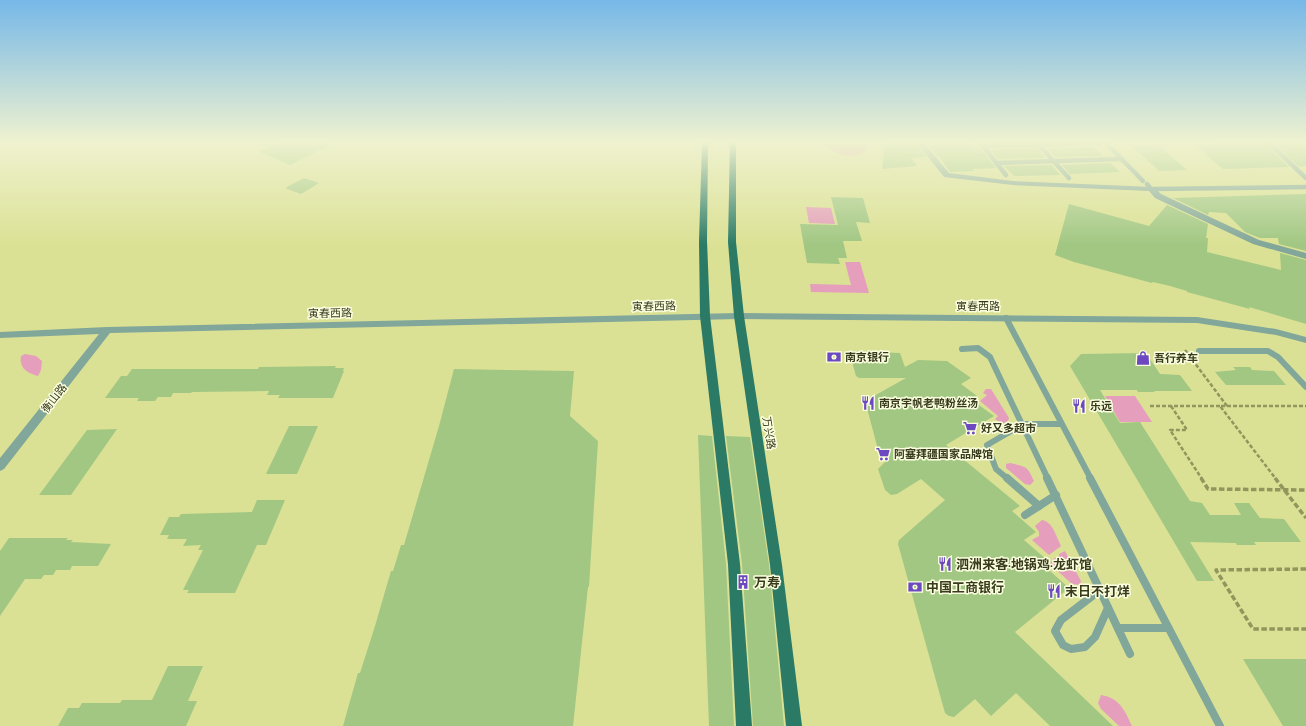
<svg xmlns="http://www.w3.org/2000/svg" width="1306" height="726" viewBox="0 0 1306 726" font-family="'Alegreya Sans','Noto Sans SC',sans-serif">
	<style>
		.green { fill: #e59ebc }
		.building { fill: #a1c783 }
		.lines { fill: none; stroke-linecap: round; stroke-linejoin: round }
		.path-far1 { stroke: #92965d; stroke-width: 2.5; stroke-dasharray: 4 2; stroke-linecap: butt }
		.path { stroke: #92965d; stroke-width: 3.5; stroke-dasharray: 5.5 2.5; stroke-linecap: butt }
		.service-far2 { stroke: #81a69a; stroke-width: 4.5 }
		.service-far1 { stroke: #81a69a; stroke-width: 6 }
		.service { stroke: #81a69a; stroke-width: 8 }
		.minor { fill: #81a69a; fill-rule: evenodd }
		.tertiary { fill: #81a69a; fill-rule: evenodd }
		.primary { fill: #2a7a65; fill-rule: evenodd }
		.labels { text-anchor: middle; stroke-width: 3; stroke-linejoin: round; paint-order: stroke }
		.street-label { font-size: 11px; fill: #383b1b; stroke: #fbffe0 }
		.poi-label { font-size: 11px; font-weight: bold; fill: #383b1b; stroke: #fbffe0; text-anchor: start }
		.near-poi-label { font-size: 13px; font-weight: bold; fill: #383b1b; stroke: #fbffe0; text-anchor: start }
	</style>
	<rect width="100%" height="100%" fill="#dbe194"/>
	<g class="green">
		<path d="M824 143H865L867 149C856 162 832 155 824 143Z"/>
		<polygon points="806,207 831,208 835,224 809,223"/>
		<polygon points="845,262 860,262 869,293 811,292 810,284 851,285"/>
		<path d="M25 354 36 356 42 361 41 370 38 376C27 373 19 368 21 356Z"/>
		<polygon points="986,389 991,389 1009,418 1008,421 1002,424 995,419 998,416 980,401 987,395 983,393"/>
		<polygon points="1105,396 1135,396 1152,422 1120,422"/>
		<path d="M1010 463C1026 467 1027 465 1034 481L1030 485 1025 484 1006 468V464Z"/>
		<path d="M1042 520C1053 522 1056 536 1061 546L1049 555 1032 540 1039 536V532L1035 526Z"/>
		<polygon points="1065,551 1081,581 1080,585 1072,584 1050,564 1053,559 1059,556 1059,554"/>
		<path d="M1101 695C1120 698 1125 711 1132 726H1119L1101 709 1098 703Z"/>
	</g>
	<g class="building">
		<polygon points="278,143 334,143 290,165 260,152"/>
		<polygon points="885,143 916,143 926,157 911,158 917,166 882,169"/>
		<polygon points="926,143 972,143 976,149 981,149 996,168 972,169 974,171 950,172 939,156 937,156"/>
		<polygon points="1234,143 1265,143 1289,167 1223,169 1194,144"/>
		<polygon points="1274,143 1306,143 1306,166 1299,167"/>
		<polygon points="1132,146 1159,146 1187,170 1159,171"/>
		<polygon points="1094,147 1103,156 1055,157 1047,148"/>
		<polygon points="1037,148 1045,158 998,159 990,150"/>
		<polygon points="1110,163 1120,172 1070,174 1062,165"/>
		<polygon points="1052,165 1060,175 1014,176 1004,166"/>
		<polygon points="304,178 319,183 301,194 285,188"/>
		<polygon points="1306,194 1306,251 1279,244 1278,238 1260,238 1245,232 1226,213 1209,212 1208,215 1173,198"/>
		<polygon points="831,197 863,198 870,223 856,222 862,241 843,241 847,258 838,258 840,264 807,263 800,224 838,225"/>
		<polygon points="1069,204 1149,226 1167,205 1208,224 1206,238 1208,238 1207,252 1281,270 1280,253 1306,260 1306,324 1249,307 1250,309 1187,292 1187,291 1170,286 1153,282 1152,283 1074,262 1055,255"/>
		<polygon points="849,351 900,353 905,367 918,360 947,361 971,378 961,384 977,396 972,400 994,416 946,445 1020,506 1012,511 1036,532 1024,540 1046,559 1041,563 1069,588 1015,632 1113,726 1050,726 1016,693 991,716 975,699 954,717 949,716 945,713 898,544 899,540 945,500 921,479 897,494 891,495 885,490 878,469 887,460 879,453 865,401 906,378 859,378 856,376"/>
		<polygon points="1146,353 1160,374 1180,375 1192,391 1154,391 1155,392 1138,392 1137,390 1100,390 1120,423 1140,422 1190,501 1202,503 1210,515 1241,515 1234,503 1249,503 1260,518 1284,519 1301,542 1254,542 1256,545 1237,545 1236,543 1190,542 1214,581 1197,581 1070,366 1081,354"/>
		<polygon points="336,366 335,368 344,368 343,371 344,371 333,398 278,398 280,395 267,395 269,391 192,392 191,393 173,393 171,397 158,397 155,401 137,401 139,398 105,398 121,376 127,376 132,369 258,369 259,367"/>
		<polygon points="1233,367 1250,367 1252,370 1274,371 1286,385 1226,385 1215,372 1236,370"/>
		<polygon points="454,369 574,371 570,416 598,441 589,587 588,587 573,726 343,726 358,673 360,673 375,626 391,571 393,571 401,545 404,545 439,426"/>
		<polygon points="289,426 318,426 297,474 266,474"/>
		<polygon points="117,429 71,495 39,495 87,430"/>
		<polygon points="698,435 712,436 726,564 734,726 709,726"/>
		<polygon points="726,436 750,437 769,565 784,726 753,726 742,564"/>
		<polygon points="257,500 285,500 266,545 257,545 235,593 187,593 189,590 183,590 203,550 198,550 201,545 183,546 187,539 167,539 169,535 160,535 169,517 179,517 181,514 252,512"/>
		<polygon points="9,538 68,538 66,540 73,540 71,542 111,544 98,566 72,566 70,570 56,570 53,575 44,575 41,579 25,579 0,616 0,551"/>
		<polygon points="1243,659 1306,659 1306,726 1283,726"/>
		<polygon points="168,666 203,666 188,701 197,701 186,726 58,726 68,708 79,708 82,703 120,703 122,700 152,700"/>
	</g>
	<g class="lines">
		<g class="path-far1">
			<polyline points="1185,350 1227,406 1220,406 1276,479"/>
			<polyline points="1150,406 1220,406"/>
			<polyline points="1171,406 1187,430 1170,430 1202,479"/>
			<polyline points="1227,406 1306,406"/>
		</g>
		<g class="path">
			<polyline points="1201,478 1208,489 1306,490"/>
			<polyline points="1275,478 1306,518"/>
			<polyline points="1306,569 1216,570 1253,629 1306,629"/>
		</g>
		<g class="service-far2">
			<polyline points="1037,143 1069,178"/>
			<polyline points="1106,143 1143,181"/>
			<polyline points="1269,143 1306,178"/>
			<polyline points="982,145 1006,175"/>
			<polyline points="983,146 1099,143"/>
			<polyline points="996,163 1122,159"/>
			<polyline points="1147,184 1151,189 1306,187"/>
		</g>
		<g class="service-far1">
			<polyline points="1006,318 1091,479"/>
			<polyline points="962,349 978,348 990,357 1048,479"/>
			<polyline points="1199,351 1268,351 1278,357 1306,387"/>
			<polyline points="1008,479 996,469 987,445 1023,424 1061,424"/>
		</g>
		<g class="service">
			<polyline points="1007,478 1039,506"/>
			<polyline points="1047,478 1130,654"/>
			<polyline points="1090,478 1220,726"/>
			<polyline points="1025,515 1056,495"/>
			<polyline points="1100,590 1061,620 1055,631 1063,645 1071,649 1085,647 1095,637 1108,608"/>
			<polyline points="1118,628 1168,628"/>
		</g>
		<polygon class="minor" points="917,143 924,143 949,173 1013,181 1154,187 1161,194 1259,240 1306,253 1306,259 1253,244 1155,198 1149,191 1013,185 944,177"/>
		<polygon class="tertiary" points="739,313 1197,317 1276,329 1306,337 1306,343 1276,335 1197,323 739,319 110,333 4,469 0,471 0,458 99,334 0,338 0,332 107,327"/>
		<g class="primary">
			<polygon points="702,143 708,143 707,241 710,316 740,564 752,726 736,726 728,564 700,316 699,241"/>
			<polygon points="730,143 736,143 736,242 744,316 782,565 802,726 786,726 770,565 734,316 728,242"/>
		</g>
	</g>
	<linearGradient id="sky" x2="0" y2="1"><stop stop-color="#76b8e8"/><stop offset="0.58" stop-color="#eff2cf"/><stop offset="1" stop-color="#eff2cf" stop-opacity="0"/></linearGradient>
	<rect width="1306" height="245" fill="url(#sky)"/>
	<defs>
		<symbol id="bank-bare" viewBox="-9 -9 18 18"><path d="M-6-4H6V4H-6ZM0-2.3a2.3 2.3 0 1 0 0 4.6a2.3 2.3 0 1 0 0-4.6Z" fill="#6c49c1" stroke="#fbffe0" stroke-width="2.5" paint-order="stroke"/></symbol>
		<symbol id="shop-bare" viewBox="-9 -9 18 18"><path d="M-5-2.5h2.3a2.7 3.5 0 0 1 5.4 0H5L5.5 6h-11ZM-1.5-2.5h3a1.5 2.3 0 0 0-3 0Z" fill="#6c49c1" stroke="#fbffe0" stroke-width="2.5" paint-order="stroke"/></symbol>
		<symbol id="restaurant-bare" viewBox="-9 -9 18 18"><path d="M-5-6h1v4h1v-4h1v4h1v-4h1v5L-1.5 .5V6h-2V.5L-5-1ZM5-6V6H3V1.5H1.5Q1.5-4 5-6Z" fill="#6c49c1" stroke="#fbffe0" stroke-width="2.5" paint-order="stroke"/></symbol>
		<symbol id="supermarket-bare" viewBox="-9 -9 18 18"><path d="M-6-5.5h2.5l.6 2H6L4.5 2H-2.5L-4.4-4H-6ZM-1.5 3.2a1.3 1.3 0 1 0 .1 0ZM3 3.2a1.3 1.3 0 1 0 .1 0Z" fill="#6c49c1" stroke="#fbffe0" stroke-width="2.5" paint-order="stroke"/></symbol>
		<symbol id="building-bare" viewBox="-9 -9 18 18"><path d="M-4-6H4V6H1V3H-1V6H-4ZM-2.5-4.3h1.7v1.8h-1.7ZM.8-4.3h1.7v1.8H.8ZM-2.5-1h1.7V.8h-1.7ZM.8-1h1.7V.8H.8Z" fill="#6c49c1" stroke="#fbffe0" stroke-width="2.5" paint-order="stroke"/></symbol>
	</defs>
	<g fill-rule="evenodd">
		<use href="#bank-bare" x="824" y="347" width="20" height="20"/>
		<use href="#shop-bare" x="1133" y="348" width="20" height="20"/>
		<use href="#restaurant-bare" x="858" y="393" width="20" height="20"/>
		<use href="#restaurant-bare" x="1069" y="396" width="20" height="20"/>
		<use href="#supermarket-bare" x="960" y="418" width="20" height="20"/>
		<use href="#supermarket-bare" x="873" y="444" width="20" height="20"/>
		<use href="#restaurant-bare" x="935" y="554" width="20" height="20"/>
		<use href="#building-bare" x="733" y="572" width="20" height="20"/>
		<use href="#bank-bare" x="905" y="577" width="20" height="20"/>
		<use href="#restaurant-bare" x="1044" y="581" width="20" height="20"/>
	</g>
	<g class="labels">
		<g class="street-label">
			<text transform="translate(654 306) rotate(-1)" y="4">寅春西路</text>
			<text x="978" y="310">寅春西路</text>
			<text transform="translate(330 313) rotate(-1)" y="4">寅春西路</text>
			<text transform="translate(54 398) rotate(-52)" y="4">衡山路</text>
			<text transform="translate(769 433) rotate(81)" y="4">万兴路</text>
		</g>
		<g class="poi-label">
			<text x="845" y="361">南京银行</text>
			<text x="1154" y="362">吾行养车</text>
			<text x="879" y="407">南京宇帆老鸭粉丝汤</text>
			<text x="1090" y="410">乐远</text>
			<text x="981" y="432">好又多超市</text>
			<text x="894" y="458">阿塞拜疆国家品牌馆</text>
		</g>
		<g class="near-poi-label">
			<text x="956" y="569">泗洲来客·地锅鸡·龙虾馆</text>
			<text x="754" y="587">万寿</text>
			<text x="926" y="592">中国工商银行</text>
			<text x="1065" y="596">末日不打烊</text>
		</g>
	</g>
</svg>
